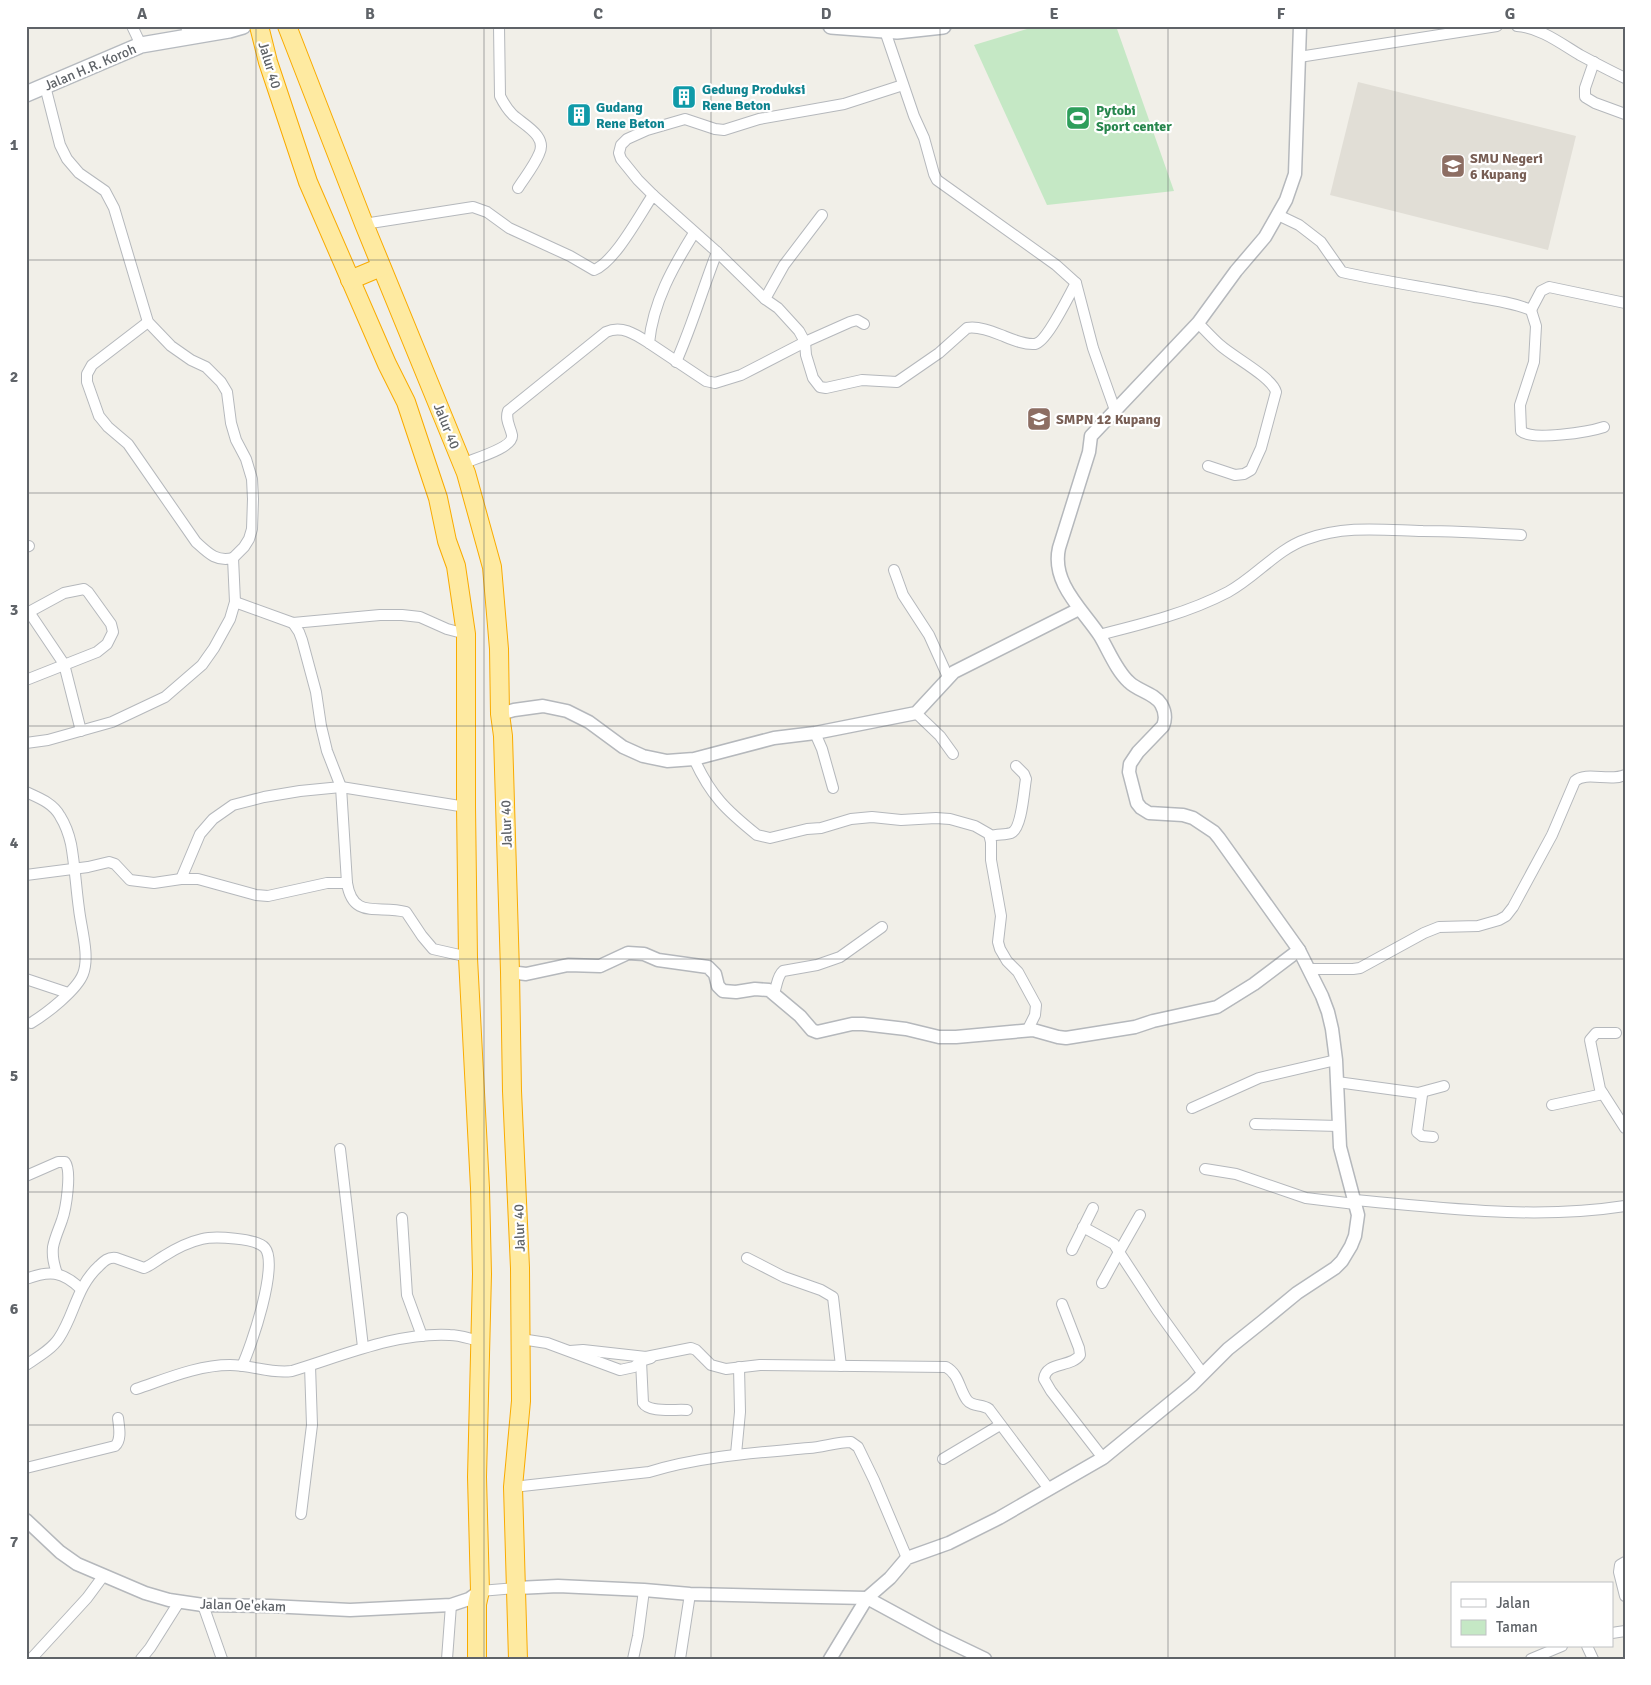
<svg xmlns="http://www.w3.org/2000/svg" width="1651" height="1685" viewBox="0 0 1651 1685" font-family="Signika,sans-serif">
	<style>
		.education { fill: #e1ded6 }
		.green { fill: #c5e8c5 }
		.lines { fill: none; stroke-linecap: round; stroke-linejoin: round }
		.minor-casing { stroke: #b5b8bc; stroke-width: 12 }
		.tertiary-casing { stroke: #b5b8bc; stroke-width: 15 }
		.secondary-casing { stroke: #b6babf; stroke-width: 18 }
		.trunk-casing { stroke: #f9ab00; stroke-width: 20 }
		.minor { stroke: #fff; stroke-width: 10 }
		.tertiary { stroke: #fff; stroke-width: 12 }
		.secondary { stroke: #fff; stroke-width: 15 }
		.trunk { stroke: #feeaa1; stroke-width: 18 }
		.grid { fill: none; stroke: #5f6368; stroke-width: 1; stroke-opacity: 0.55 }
		.labels { text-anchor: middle; stroke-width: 4.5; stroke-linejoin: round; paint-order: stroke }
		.street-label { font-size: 14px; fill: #5f6368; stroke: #fff }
		.culture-label { font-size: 14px; font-weight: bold; fill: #0d838f; stroke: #fff; text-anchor: start }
		.leisure-label { font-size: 14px; font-weight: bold; fill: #27864d; stroke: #fff; text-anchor: start }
		.education-label { font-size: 14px; font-weight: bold; fill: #785e54; stroke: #fff; text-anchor: start }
		.neatline { fill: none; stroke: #5f6368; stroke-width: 2 }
		.grid-label { font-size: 16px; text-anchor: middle; font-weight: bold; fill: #5f6368 }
	</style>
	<rect width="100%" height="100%" fill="#f1efe8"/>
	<polygon class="education" points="1358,82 1576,136 1548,250 1330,195"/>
	<polygon class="green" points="1037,26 1116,26 1174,191 1047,205 974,45"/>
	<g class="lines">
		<defs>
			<g id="minor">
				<polyline points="132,26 141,45"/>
				<polyline points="186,26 189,37"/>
				<path d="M499 26 500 96C504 104 507 109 513 115 524 125 548 136 539 154 534 166 525 177 518 188"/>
				<path d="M1517 26C1541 28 1560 43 1580 55 1595 63 1610 71 1625 78"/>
				<polyline points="885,31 914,116 924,138 934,174 937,180 1056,265 1076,283 1093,348 1115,410"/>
				<polyline points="1299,57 1497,26"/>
				<polyline points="1594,62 1585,88 1585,97 1595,103 1625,114"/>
				<polyline points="45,86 60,145 67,159 79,173 105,191 114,208 148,322 171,346 191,360 206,367 221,382 227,392 231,423 236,440 246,459 252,479 253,499 252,529 249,539 244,547 233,558"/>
				<polyline points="653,195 638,180 621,159 619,153 621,145 627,139 647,130 685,119 715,129 724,130 759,119 844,104 903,85"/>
				<path d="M1278 215 1299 225 1321 242 1342 272C1386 282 1431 288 1475 297 1494 300 1514 303 1531 310L1541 291 1549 287 1625 303"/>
				<path d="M364 224 473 207 487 212 509 228 570 256 594 270C615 262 640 214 653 195L717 252 765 299 778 308 799 331 805 342 806 355 813 378 820 387 826 388 862 380 897 382 939 353 967 328C978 326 991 331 1001 335 1011 339 1024 345 1035 344 1047 342 1069 295 1076 283"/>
				<path d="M694 233C673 267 653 302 649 343L706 381 715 383 741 375 805 342 850 322 857 320 864 324"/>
				<polyline points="765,299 784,265 822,215"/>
				<path d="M1531 310 1536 326 1534 362 1520 405 1521 431C1532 441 1589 432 1604 427"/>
				<path d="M148 322 92 365 87 374V382L99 416 108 427 128 444 196 542C208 553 216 562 233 558L235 602"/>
				<path d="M1198 323C1205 330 1212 338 1220 345 1233 357 1272 377 1276 392L1261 448 1251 470 1244 474 1235 475 1208 466"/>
				<path d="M676 362C692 326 703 288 717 252"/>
				<path d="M462 464C473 459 514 448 512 435 510 426 505 420 508 411L606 332C622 325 635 334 649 343"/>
				<polyline points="26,547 29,546"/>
				<polyline points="894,570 903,595 929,635 948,677"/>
				<polyline points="26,613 29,612 64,664 81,731"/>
				<path d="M293 623 299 632 302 640 316 692 321 726 327 751 341 787 347 883C353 921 380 904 406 912L422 936 433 949 464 956 468 958"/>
				<path d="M1099 635C1143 624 1188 613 1228 592 1256 577 1277 549 1307 539 1345 525 1383 530 1423 531 1456 531 1488 533 1521 535"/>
				<polyline points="26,680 97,652 107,644 113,632 111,624 88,592 84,589 64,593 29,612"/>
				<polyline points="916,713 940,736 953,754"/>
				<polyline points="815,733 822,749 833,788"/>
				<polyline points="26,743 48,740 112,722 165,697 202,665 214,648 230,619 235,602 293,623 380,615 402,615 420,617 447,629 466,634"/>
				<path d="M694 759C711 796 726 810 757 835L770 838 807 829 821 828 851 819 872 817 901 820 936 818 950 819 975 826 989 834 991 842V860L1001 916 998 942 1000 949 1007 961 1018 972 1036 1005 1035 1015 1027 1031"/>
				<path d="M26 792C39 798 53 803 60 816 65 824 69 835 71 844 75 866 76 888 79 909 81 928 90 956 83 974 77 990 46 1014 31 1023"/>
				<path d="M991 836C997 834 1005 835 1011 833 1022 829 1024 789 1026 779L1024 774 1016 766"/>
				<polyline points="26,875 88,867 109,862 115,864 130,880 154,883 181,879 198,879 256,895 268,896 327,883 347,883"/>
				<polyline points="181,879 200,834 213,819 233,805 264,797 300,791 341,787 466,807"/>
				<path d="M1309 969H1353L1360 968 1424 933 1439 927 1478 926 1499 920 1506 916 1513 907 1552 835 1575 781C1586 771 1610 782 1625 775"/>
				<polyline points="26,979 68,993"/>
				<path d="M774 993C777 986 777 976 783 971L817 965 840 957 882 927"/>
				<polyline points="1616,1033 1596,1033 1590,1040 1600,1089 1625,1128"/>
				<polyline points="1337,1082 1418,1093 1422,1095 1417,1132 1422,1136 1433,1137"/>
				<polyline points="1418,1093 1444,1086"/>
				<polyline points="1552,1105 1603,1094"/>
				<polyline points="1192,1108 1259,1078 1336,1060"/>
				<polyline points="1255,1124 1339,1126"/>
				<polyline points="340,1149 363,1347"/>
				<polyline points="1205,1169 1236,1174 1306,1198 1355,1204"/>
				<path d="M26 1176 58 1162H65C72 1171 66 1209 62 1220 59 1229 55 1237 53 1247 52 1257 54 1264 57 1274"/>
				<path d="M1354 1200C1444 1208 1535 1220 1625 1206"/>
				<polyline points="1140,1215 1119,1252 1157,1310 1203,1374"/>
				<polyline points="402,1218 407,1295 422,1336"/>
				<polyline points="1083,1227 1114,1244 1119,1252 1102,1283"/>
				<polyline points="1072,1250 1093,1208"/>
				<polyline points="747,1258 784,1277 821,1290 833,1297 841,1366"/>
				<path d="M26 1279C50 1270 62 1271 81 1289"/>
				<path d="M1062 1304 1079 1348 1080 1355C1071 1368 1046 1361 1044 1379L1051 1391 1103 1458"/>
				<polyline points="521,1339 547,1343 620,1370 634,1367 641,1361 651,1358"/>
				<path d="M570 1351 583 1350 646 1357 691 1348 696 1350 711 1365 726 1369 760 1365 946 1367C959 1374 959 1389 967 1400 972 1407 982 1404 989 1409L1049 1489"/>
				<path d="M641 1361 643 1403C649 1413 675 1409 687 1410"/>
				<path d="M26 1365C38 1357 52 1349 59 1338 75 1314 76 1287 99 1266 104 1261 108 1257 116 1258L144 1268C152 1265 157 1260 164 1256 175 1249 189 1242 202 1239 214 1236 257 1238 265 1248 279 1265 251 1347 242 1366"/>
				<path d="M136 1389C166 1379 198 1365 230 1365 252 1365 271 1374 292 1371 342 1356 397 1332 450 1335 460 1335 470 1339 480 1341"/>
				<polyline points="736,1454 740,1412 739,1367"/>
				<polyline points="943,1459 1000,1425"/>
				<path d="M26 1468 115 1446C122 1440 119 1427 118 1418"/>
				<path d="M513 1487 649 1472C701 1456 755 1453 809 1448 823 1447 837 1442 851 1442L858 1447 874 1480 907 1558"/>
				<polyline points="301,1514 312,1425 310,1366"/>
				<polyline points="1625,1562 1620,1565 1619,1572 1625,1596"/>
				<polyline points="480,1591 517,1588"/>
				<polyline points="203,1605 222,1659"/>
				<polyline points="1612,1633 1625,1631"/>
				<polyline points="1587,1646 1593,1659"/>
				<polyline points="31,1659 87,1598 104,1575"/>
				<polyline points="141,1659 150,1648 179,1602"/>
				<polyline points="447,1659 451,1605"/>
				<polyline points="633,1659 638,1636 644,1590"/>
				<polyline points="680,1659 690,1594"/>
				<polyline points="1531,1659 1562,1646"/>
			</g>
			<g id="tertiary">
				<polyline points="500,714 514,710 543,706 567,711 589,722 623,747 643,756 667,761 694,759 774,738 815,733 916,713 954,672 1079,609"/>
				<polyline points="510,972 526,974 568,965 600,966 628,953 644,954 658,960 708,967 715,974 718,986 723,991 736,992 755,989 769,990 800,1016 812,1030 817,1032 852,1024 863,1024 906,1029 939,1037 956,1037 1033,1030 1058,1037 1066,1038 1135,1027 1153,1021 1217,1007 1254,984 1299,950"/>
				<polyline points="26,1520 60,1552 77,1564 145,1593 169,1600 203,1605 270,1606 350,1610 451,1605 469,1599 480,1591"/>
				<polyline points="517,1588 558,1586 644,1590 690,1594 867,1598 937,1636 985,1659"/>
				<path d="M830 1659 867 1598 890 1578 907 1558 949 1543 999 1518 1103 1458 1192 1385 1228 1349 1263 1321 1297 1293 1335 1268 1342 1261 1351 1246 1355 1236 1358 1215 1340 1147 1336 1060 1332 1029 1328 1012 1322 996 1299 950 1219 838 1214 832 1193 818 1183 815 1149 813 1141 808 1137 803 1129 772 1130 764 1138 752 1163 726C1166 719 1165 711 1161 704 1154 693 1138 691 1129 682 1116 670 1109 651 1100 636 1083 610 1051 583 1059 548L1089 452 1091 436 1198 323 1236 271 1265 237 1286 200 1295 174 1300 26"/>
			</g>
			<g id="secondary">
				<polyline points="831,26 897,31 943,26"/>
				<polyline points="26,94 141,45 229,30 243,26"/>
			</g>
			<g id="trunk">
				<polyline points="259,26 268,62 308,182 387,364 406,402 438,498 447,541 456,566 466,634 466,807 468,958 480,1188 482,1274 477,1477 480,1591 477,1604 477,1659"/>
				<polyline points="287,26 364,224 466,473 492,567 499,649 500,714 503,736 510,972 512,1091 520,1268 521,1401 513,1487 518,1659"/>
				<polyline points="350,280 381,267"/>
			</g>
		</defs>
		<use href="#minor" class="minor-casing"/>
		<use href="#tertiary" class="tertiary-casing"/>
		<use href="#secondary" class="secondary-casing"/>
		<use href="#trunk" class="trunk-casing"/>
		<use href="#minor" class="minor"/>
		<use href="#tertiary" class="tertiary"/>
		<use href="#secondary" class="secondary"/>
		<use href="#trunk" class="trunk"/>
	</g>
	<path class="grid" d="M256 26V1659M484 26V1659M711 26V1659M940 26V1659M1168 26V1659M1395 26V1659M26 260H1625M26 493H1625M26 726H1625M26 959H1625M26 1192H1625M26 1425H1625"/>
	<defs>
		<symbol id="building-square" viewBox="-11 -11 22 22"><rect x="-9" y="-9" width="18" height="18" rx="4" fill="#0f9aa8" stroke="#fff"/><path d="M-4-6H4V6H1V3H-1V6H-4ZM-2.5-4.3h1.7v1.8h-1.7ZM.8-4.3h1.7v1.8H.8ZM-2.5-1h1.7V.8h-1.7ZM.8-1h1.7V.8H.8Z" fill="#fff"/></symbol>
		<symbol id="stadium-square" viewBox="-11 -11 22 22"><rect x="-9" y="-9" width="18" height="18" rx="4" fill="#2e9e5b" stroke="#fff"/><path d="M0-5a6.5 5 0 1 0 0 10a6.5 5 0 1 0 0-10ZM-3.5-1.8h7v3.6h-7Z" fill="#fff"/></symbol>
		<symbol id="school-square" viewBox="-11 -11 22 22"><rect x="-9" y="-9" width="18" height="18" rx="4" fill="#8d6e63" stroke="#fff"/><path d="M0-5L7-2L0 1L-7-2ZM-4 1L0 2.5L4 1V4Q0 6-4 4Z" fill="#fff"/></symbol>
	</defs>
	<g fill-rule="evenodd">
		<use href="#building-square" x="670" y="83" width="28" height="28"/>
		<use href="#building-square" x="565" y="101" width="28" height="28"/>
		<use href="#stadium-square" x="1064" y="104" width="28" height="28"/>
		<use href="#school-square" x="1439" y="152" width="28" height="28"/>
		<use href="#school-square" x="1025" y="405" width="28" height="28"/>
	</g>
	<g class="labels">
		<g class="street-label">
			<text transform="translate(270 65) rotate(73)" y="5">Jalur 40</text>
			<text transform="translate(90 67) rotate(-23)" y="5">Jalan H.R. Koroh</text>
			<text transform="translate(447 426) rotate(68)" y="5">Jalur 40</text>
			<text transform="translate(506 824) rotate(-92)" y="5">Jalur 40</text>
			<text transform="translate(519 1228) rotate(-92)" y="5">Jalur 40</text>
			<text transform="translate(243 1605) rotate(2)" y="5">Jalan Oe'ekam</text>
		</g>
		<g class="culture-label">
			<text x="702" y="94">Gedung Produksi<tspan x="702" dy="16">Rene Beton</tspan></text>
			<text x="596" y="112">Gudang<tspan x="596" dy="16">Rene Beton</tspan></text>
		</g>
		<g class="leisure-label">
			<text x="1096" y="115">Pytobi<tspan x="1096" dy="16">Sport center</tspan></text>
		</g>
		<g class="education-label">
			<text x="1470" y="163">SMU Negeri<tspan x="1470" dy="16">6 Kupang</tspan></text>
			<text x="1056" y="424">SMPN 12 Kupang</text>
		</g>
	</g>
	<rect width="1651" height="1685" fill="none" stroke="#ffffff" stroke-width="55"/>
	<rect x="1451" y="1582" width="162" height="65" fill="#ffffff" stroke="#bfc1c3"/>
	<rect x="1461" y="1599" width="25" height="8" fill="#ffffff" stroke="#bfc1c3"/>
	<text x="1496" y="1608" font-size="15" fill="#5f6368">Jalan</text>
	<rect x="1461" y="1620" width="25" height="15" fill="#c5e8c5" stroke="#bfc1c3"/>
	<text x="1496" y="1632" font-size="15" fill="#5f6368">Taman</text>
	<rect x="28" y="28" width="1596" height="1630" class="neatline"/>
	<g class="grid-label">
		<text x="142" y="19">A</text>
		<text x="370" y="19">B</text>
		<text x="598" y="19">C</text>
		<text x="826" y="19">D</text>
		<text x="1054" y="19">E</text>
		<text x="1281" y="19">F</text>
		<text x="1510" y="19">G</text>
		<text x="14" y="150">1</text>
		<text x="14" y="382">2</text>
		<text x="14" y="615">3</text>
		<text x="14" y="848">4</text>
		<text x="14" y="1081">5</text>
		<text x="14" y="1314">6</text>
		<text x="14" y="1547">7</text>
	</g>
</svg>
